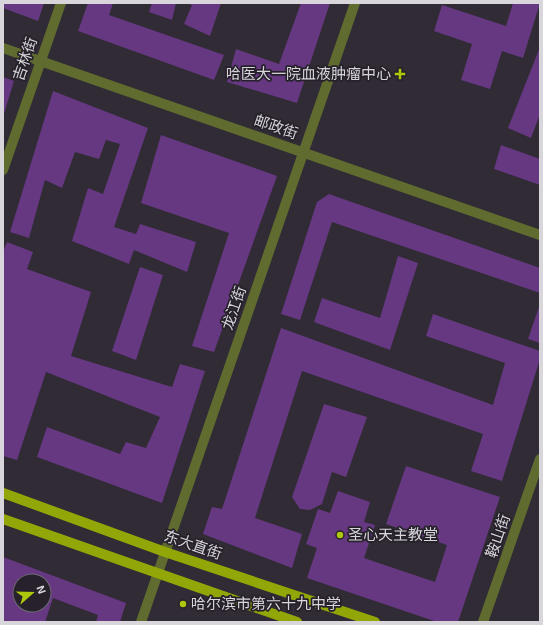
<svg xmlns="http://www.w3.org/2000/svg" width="543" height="625" font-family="'Exo 2','Noto Sans SC',sans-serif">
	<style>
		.building { fill: #663882; fill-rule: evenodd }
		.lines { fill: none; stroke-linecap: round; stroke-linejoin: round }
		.minor { stroke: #606b2f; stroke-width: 10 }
		.major { stroke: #92a707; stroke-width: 10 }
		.poi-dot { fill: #aec60b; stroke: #26212a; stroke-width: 1.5 }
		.labels { text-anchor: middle; stroke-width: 3.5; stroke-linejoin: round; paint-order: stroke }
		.street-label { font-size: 15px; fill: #d8d5db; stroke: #26212a }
		.poi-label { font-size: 15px; fill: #d8d5db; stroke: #26212a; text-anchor: start }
	</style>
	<rect width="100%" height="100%" fill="#302b34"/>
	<g class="building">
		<path d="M3,3H44L38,21L3,8Z"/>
		<path d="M88,3H113L109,15L224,55L214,80L78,31Z"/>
		<path d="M152,3H176L172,20L149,12Z"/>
		<path d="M185,3H221L210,36L184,24L192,5Z"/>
		<path d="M301,3H330L297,103L227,82L236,49L279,64Z"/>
		<path d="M513,3H540L523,58L502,51L490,89L461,80L472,44L434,31L442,5L506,26Z"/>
		<path d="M540,47V114L531,138L508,128Z"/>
		<path d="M3,77L14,81L3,117Z"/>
		<path d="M53,91L148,128L114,227L136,234L140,224L196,242L187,272L134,250L129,264L72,241L88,188L103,194L120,144L106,140L99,159L75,152L62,188L45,180L29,238L10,232Z"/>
		<path d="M161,135L277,176L214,352L192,346L229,233L141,203Z"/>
		<path d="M501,145L540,159V185L494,169Z"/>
		<path d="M329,194L540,268V293L332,222L300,320L281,314L317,202Z"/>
		<path d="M7,242L33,252L27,269L91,292L71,356L172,387L180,364L205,371L162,503L37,457L47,427L120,454L126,442L146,448L160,417L46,372L17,460L3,456V252Z"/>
		<path d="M398,256L418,263L390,350L314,322L322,298L380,318Z"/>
		<path d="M140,267L163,275L136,360L112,351Z"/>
		<path d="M540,304V343L528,339Z"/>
		<path d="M433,314L540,351V359L502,481L471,471L483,434L302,371L255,518L302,534L292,568L203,534L212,507L222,509L281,328L493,405L505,363L426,336Z"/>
		<path d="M324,404L367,417L346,477L332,472L322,504L310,510L300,509L292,497Z"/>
		<path d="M406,466L500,497L458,622H437L307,578L317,548L306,544L318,509L330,513L338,491L370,502L364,522L375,525L364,558L435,582L447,545L386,524Z"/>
		<path d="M3,557L126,603L120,622H96L98,615L53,598L45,622H3ZM20,581H44V605H20Z"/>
	</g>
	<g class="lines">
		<g class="minor">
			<path d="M3,48L540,235"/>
			<path d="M3,170L61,3"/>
			<path d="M141,622L355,3"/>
			<path d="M483,622L540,459"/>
		</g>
		<g class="major">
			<path d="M3,493L165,552L375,622"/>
			<path d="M3,519L297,622"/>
		</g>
	</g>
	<g class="poi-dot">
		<path d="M398 68h4v4h4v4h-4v4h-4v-4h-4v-4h4z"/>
		<circle cx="340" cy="535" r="4"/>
		<circle cx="183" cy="604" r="4"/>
	</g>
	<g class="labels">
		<g class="street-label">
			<text transform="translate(25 59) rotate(-71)" y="5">吉林街</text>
			<text transform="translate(276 127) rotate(19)" y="5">邮政街</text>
			<text transform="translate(234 308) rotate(-71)" y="5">龙江街</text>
			<text transform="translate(498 536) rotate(-71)" y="5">鞍山街</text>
			<text transform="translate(193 545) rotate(19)" y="5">东大直街</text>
		</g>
		<g class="poi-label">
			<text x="391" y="79" text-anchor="end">哈医大一院血液肿瘤中心</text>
			<text x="348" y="540">圣心天主教堂</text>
			<text x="191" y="609">哈尔滨市第六十九中学</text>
		</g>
	</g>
	<rect width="543" height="625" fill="none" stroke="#d8d5db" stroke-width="8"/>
	<g transform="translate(32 593) rotate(70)"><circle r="19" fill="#26212a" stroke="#6d6971"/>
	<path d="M0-3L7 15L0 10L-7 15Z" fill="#aec60b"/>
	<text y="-6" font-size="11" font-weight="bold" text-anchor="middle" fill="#d8d5db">N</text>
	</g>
</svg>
